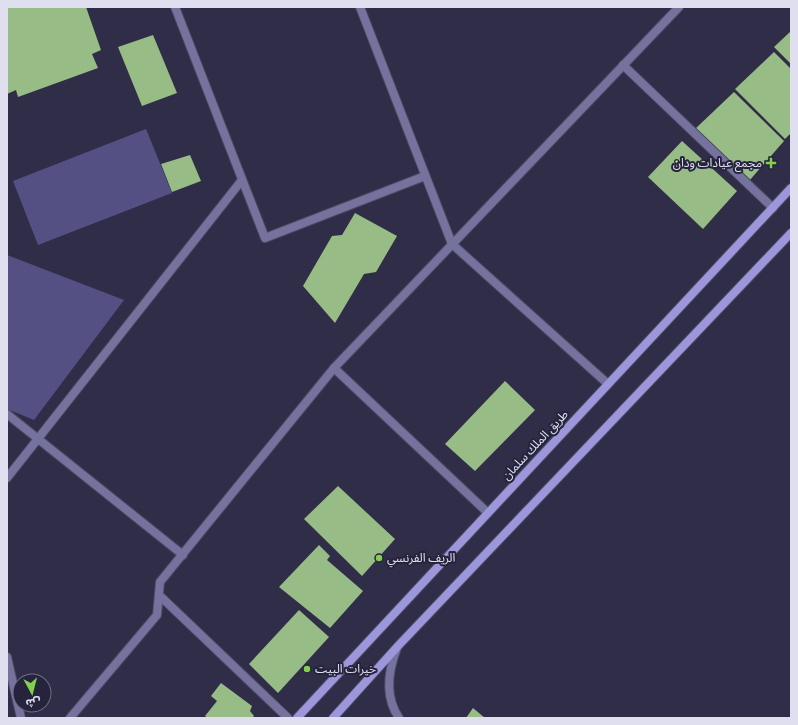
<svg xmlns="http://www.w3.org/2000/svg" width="798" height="725" font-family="'Titillium Web','Noto Sans Arabic',sans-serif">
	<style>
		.park { fill: #555084 }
		.building { fill: #98bc85 }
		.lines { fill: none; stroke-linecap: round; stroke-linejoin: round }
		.minor-casing { stroke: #4c4963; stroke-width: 10 }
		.tertiary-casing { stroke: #4c4963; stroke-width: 10 }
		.secondary-casing { stroke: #4c4963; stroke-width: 10 }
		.minor { stroke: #75729d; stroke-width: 8 }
		.tertiary { stroke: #75729d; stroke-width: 8 }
		.secondary { stroke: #9c96da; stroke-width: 8 }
		.poi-dot { fill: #82d04f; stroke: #26233d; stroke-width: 1.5 }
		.labels { text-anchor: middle; stroke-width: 4; stroke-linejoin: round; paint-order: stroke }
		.poi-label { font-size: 12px; fill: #e0dff0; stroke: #26233d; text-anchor: start }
		.street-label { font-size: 12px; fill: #e0dff0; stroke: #26233d }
	</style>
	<rect width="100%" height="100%" fill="#302d48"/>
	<g class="park">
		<path d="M146,129L172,193L38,245L13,181Z"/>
		<path d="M7,255L124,300L34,420L7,409Z"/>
	</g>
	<g class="building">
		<path d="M7,7H69L70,8L73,7H86L101,50L92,54L98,68L18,97L16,90L7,94Z"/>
		<path d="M791,31V64L774,47Z"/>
		<path d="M153,35L177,93L142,106L118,47Z"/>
		<path d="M774,52L791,69V133L785,139L735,89Z"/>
		<path d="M734,92L784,141L749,181L695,129Z"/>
		<path d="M682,141L737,191L703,229L648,177Z"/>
		<path d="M190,155L201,181L172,192L161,164Z"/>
		<path d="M355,213L397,236L376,272L364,274L335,323L303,286L332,236L342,235Z"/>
		<path d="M505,381L535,410L475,471L445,444Z"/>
		<path d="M338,486L395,539L362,576L304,519Z"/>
		<path d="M319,545L330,556L327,560L363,591L330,628L279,587Z"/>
		<path d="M299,610L329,637L278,693L249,664Z"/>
		<path d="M221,683L252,706L250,711L254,716L252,718H208L205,716L217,701L211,696Z"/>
		<path d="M473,708L485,718H466Z"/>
	</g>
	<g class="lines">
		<g class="minor-casing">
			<g id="minor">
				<path d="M175,7L265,238L425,176"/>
				<path d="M360,7L452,244L608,384"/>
				<path d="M623,65L773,208"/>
				<path d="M334,368L488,513"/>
				<path d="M7,414L183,555"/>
				<path d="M7,478L242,180"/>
				<path d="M159,595L288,718"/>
				<path d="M7,657L21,718"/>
				<path d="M70,718L157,615L160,582L334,368L679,7"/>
			</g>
		</g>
		<g class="tertiary-casing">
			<path id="tertiary" d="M397,648C388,671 384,696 399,718"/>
		</g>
		<g class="secondary-casing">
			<g id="secondary">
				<path d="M297,718L791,188"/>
				<path d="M333,718L398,646L791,233"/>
			</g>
		</g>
		<use href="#minor" class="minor"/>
		<use href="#tertiary" class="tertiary"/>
		<use href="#secondary" class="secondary"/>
	</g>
	<g class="poi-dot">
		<path d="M769 157h4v4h4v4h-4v4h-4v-4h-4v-4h4z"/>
		<circle cx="379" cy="558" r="4"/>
		<circle cx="307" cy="669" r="4"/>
	</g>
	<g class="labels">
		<g class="poi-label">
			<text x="762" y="167" text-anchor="end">مجمع عيادات ودان</text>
			<text x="387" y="562">الريف الفرنسي</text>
			<text x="315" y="673">خيرات البيت</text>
		</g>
		<g class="street-label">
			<text transform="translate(535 445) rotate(-47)" y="4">طريق الملك سلمان</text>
		</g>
	</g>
	<rect width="798" height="725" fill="none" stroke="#e0dff0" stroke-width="16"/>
	<g transform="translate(32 693) rotate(173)"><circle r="19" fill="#26233d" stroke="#706e85"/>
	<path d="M0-3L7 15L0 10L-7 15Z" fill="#82d04f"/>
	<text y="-6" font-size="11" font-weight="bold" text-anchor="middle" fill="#e0dff0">ش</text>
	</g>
</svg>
